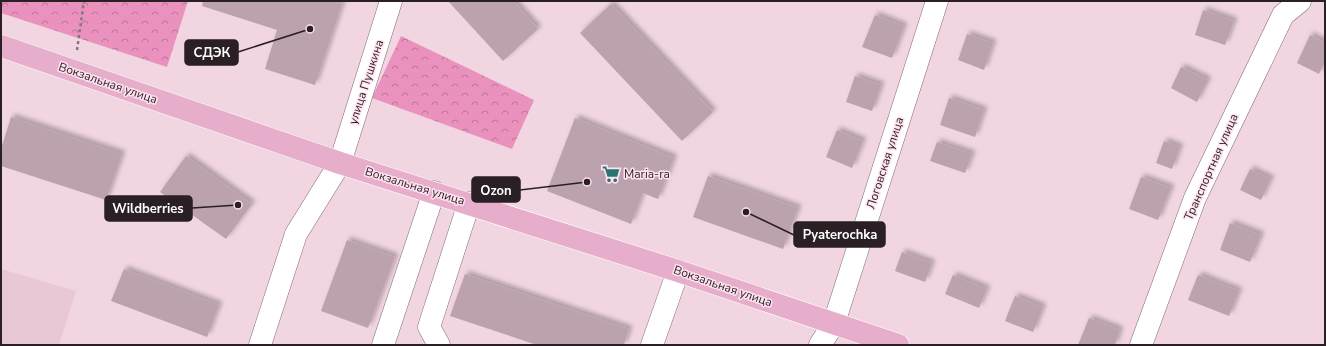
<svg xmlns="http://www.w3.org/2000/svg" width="1326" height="346" font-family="'Nunito Sans',sans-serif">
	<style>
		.built { fill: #e8c7d6 }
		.park { fill: url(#park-crowns) }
		.building { fill: #bca2ae; filter: url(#shadow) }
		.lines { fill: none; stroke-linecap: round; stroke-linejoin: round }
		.minor-casing { stroke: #826a75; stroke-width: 23 }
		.major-casing { stroke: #fff; stroke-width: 23 }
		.path { stroke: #86757d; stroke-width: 2.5; stroke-dasharray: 3 3; stroke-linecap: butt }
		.minor { stroke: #fff; stroke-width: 22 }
		.major { stroke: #e6aecb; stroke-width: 22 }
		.labels { text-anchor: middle; stroke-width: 3; stroke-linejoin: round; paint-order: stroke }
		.street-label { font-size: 12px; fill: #291f24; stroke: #ffe3f0 }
		.poi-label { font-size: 12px; fill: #291f24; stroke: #ffe3f0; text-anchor: start }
		.leader { fill: none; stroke: #291f24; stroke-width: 1.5 }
		.callout-dot { fill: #291f24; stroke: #ffe3f0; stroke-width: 1.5 }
		.callout { fill: #291f24; stroke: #291f24; stroke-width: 1.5 }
		.callout-label { font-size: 13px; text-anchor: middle; font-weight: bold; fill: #fff }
	</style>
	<defs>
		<pattern id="park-crowns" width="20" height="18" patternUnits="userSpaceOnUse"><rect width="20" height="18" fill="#ea91be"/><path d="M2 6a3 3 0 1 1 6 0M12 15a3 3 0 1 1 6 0" fill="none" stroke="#be769a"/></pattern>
		<filter id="shadow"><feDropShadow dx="3.5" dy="-3.5" stdDeviation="2" flood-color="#0004"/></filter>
	</defs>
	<rect width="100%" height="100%" fill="#f1d6e2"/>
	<path class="built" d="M1,269L76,291L59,345H1Z"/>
	<g class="park">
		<path d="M1,1H188L167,67L1,13Z"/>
		<path d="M401,36L534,100L512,149L372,98Z"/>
	</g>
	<g class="building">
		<path d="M203,1H331L342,4L315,85L265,69L277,30L202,6Z"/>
		<path d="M448,1H513L538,29L503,61Z"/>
		<path d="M611,4L713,112L682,141L580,33Z"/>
		<path d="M1203,10L1234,21L1225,45L1195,35Z"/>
		<path d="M875,15L904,26L892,58L862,47Z"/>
		<path d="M967,34L993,43L984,70L958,60Z"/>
		<path d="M1310,35L1325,43V61L1319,74L1297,63Z"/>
		<path d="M1181,67L1208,80L1197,102L1171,88Z"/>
		<path d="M855,76L881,85L872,111L846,102Z"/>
		<path d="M949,98L984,110L975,137L940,125Z"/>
		<path d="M11,117L122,154L106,200L1,166V149Z"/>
		<path d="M575,118L674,158L658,199L643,193L631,224L547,191Z"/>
		<path d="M837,130L863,141L852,168L826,157Z"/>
		<path d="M1164,141L1180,147L1172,169L1156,163Z"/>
		<path d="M937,142L972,154L965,173L930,161Z"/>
		<path d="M186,156L252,204L226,239L160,192Z"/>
		<path d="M1250,169L1271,179L1261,200L1240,190Z"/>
		<path d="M708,176L798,208L783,249L693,217Z"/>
		<path d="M1141,177L1171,188L1158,220L1129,209Z"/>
		<path d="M1230,223L1261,235L1250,262L1220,250Z"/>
		<path d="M347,240L395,257L368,328L321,311Z"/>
		<path d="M902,252L932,263L925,282L895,271Z"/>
		<path d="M124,269L219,305L207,337L111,301Z"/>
		<path d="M465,274L629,329L624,345H537L450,316Z"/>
		<path d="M953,275L987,289L979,308L945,294Z"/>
		<path d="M1198,275L1239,291L1229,316L1188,300Z"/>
		<path d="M1015,296L1043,307L1033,332L1005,321Z"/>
		<path d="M1089,318L1120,330L1115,345H1078Z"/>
	</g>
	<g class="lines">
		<g class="minor-casing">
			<g id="minor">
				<path d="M260,345L296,234L340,163L391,1"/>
				<path d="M383,345L434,192"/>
				<path d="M439,345L429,327L469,203"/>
				<path d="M652,345L678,271"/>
				<path d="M820,345L834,323L937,1"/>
				<path d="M1141,345L1195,198L1283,15L1300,1"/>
			</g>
		</g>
		<g class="major-casing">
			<path id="major" d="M1,46L340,163L678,271L898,345"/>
		</g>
		<path class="path" d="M77,50L84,1"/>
		<use href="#minor" class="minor"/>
		<use href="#major" class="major"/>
	</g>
	<defs>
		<g id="supermarket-bare" transform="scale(1.38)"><path d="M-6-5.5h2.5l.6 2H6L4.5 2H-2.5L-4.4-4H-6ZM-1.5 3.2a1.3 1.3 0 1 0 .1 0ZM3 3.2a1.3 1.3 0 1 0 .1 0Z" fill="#297371" stroke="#ffe3f0" stroke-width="2.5" paint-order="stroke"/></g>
	</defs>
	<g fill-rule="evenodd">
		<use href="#supermarket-bare" x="611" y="174"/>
	</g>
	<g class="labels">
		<g class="street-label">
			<text transform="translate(366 82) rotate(-72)" y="4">улица Пушкина</text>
			<text transform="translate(108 83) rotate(19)" y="4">Вокзальная улица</text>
			<text transform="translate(885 163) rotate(-72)" y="4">Логовская улица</text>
			<text transform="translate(1211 167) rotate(-66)" y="4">Транспортная улица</text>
			<text transform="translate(415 186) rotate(17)" y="4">Вокзальная улица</text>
			<text transform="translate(723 286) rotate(19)" y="4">Вокзальная улица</text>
		</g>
		<g class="poi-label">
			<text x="624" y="178">Maria-ra</text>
		</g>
	</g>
	<path class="leader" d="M310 29L238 52M587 182L520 190M238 205L192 208M746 212L794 235"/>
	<g class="callout-dot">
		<circle cx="310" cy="29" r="4"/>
		<circle cx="587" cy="182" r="4"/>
		<circle cx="238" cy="205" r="4"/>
		<circle cx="746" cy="212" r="4"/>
	</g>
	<g class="callout">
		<rect x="185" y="40" width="53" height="25" rx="4"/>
		<rect x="472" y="177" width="48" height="25" rx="4"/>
		<rect x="105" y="196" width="87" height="25" rx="4"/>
		<rect x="794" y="222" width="91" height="25" rx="4"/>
	</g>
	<g class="callout-label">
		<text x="212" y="57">СДЭК</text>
		<text x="496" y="195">Ozon</text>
		<text x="148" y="213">Wildberries</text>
		<text x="840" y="239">Pyaterochka</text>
	</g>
	<rect width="1326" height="346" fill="none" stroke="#291f24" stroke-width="4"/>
</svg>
